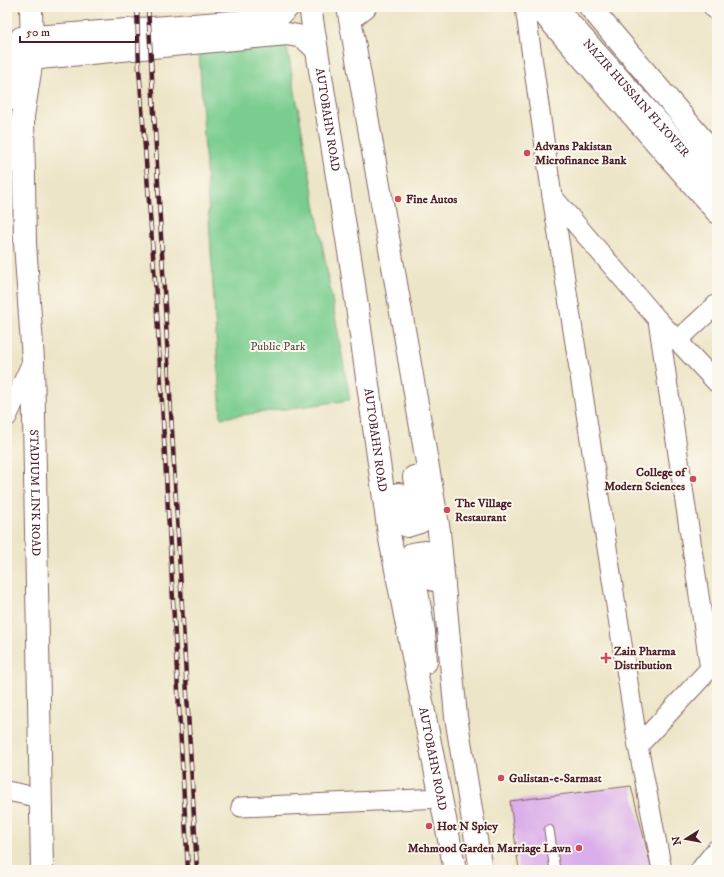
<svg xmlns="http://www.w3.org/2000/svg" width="724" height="877" font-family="'IM FELL DW Pica',serif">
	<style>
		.park { fill: #7acd8f; stroke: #62765d }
		.building { fill: #daadeb }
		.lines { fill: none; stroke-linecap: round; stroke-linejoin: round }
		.service-casing { stroke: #836462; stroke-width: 11 }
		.minor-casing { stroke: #836462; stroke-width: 21 }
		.tertiary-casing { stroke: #836462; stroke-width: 24 }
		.secondary-casing { stroke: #836462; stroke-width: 24 }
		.trunk-casing { stroke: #836462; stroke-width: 24 }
		.service { stroke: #fff; stroke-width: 9 }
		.minor { stroke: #fff; stroke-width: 19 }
		.tertiary { stroke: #fff; stroke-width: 22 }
		.secondary { stroke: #fff; stroke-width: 22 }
		.trunk { stroke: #fff; stroke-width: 22 }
		.rail-casing { stroke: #4a1f2b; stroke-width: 4.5 }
		.rail { stroke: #fbf7ec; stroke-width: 3; stroke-dasharray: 9; stroke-linecap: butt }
		.poi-dot { fill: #d1495b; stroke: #fbf7ec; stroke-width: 1.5 }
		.labels { text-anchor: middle; stroke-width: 4; stroke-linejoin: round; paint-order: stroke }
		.street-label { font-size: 12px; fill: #4a1f2b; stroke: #fbf7ec }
		.poi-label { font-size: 12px; font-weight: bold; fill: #4a1f2b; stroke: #fbf7ec; text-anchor: start }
		.park-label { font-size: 12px; fill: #585349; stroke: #fbf7ec }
	</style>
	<rect width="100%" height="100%" fill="#fbf7ec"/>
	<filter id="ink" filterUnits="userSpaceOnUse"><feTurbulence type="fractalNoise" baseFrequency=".025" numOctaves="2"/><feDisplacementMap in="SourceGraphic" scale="8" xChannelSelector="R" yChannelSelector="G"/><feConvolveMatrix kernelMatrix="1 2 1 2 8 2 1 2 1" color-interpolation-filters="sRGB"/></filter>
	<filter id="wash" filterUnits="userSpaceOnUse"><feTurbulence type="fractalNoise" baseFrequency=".012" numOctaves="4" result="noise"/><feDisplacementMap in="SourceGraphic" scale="16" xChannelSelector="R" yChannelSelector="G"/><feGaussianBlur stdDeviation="0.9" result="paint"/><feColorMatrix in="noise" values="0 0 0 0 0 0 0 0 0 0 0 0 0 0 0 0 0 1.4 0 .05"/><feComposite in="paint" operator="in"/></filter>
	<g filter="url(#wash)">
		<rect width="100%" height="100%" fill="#ede5c7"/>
		<path class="park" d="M287,46L350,400L221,418L199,52Z"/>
		<g id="blocks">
			<path class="building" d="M631,786L652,870H519L510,801Z"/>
		</g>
	</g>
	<g filter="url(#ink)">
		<use href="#blocks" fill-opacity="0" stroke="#836462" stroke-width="1"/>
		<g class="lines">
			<g class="service-casing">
				<path id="service" d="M549,830L555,870"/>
			</g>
			<g class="minor-casing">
				<g id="minor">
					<path d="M525,7L552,196L638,746L662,870"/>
					<path d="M713,7L717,11"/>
					<path d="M552,196L658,320L717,383"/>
					<path d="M658,320L710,669"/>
					<path d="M677,341L717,304"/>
					<path d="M7,417L33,360"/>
					<path d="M638,746L717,661"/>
					<path d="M7,791L41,798"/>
					<path d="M241,807L441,798"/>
				</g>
			</g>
			<g class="tertiary-casing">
				<g id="tertiary">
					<path d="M538,7L717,212"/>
					<path d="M590,7L717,157"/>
					<path d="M350,19L365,7"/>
					<path d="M21,38L271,19L280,15L288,7"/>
					<path d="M19,60L287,34L303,37L316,49"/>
					<path d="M7,100L19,60L20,49"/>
					<path id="s1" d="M23,116L25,243L33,360L42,870"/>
					<path d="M7,163L23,116L32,59L31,7"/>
				</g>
			</g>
			<g class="secondary-casing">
				<g id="secondary">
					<path id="s2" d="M555,7L717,188"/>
					<path d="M702,870L717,851"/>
				</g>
			</g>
			<g class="trunk-casing">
				<g id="trunk">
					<path id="s3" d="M310,7L351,264L389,534L455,870"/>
					<path d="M348,7L439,531L456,717L481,870"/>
					<path d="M398,494L403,523L407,526L420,522L419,507L414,477"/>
					<path d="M426,662L424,632L411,557L412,554L426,552L434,580"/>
				</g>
			</g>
			<use href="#service" class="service"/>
			<use href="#minor" class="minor"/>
			<use href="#tertiary" class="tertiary"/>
			<use href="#secondary" class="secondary"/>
			<use href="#trunk" class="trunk"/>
			<g class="rail-casing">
				<g id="rail">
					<path d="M137,7L139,68L156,295L188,870"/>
					<path d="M148,7L197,870"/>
				</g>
			</g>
			<use href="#rail" class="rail"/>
		</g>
	</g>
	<g class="poi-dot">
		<circle cx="527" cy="153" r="4"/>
		<circle cx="398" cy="199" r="4"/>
		<circle cx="693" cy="479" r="4"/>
		<circle cx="447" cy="510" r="4"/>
		<path d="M604 652h4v4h4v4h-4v4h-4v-4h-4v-4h4z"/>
		<circle cx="501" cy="778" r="4"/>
		<circle cx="429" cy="826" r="4"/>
		<circle cx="579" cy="848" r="4"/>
	</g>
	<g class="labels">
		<g class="street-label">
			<text dy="4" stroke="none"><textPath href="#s2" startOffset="122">NAZIR HUSSAIN FLYOVER</textPath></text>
			<text dy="4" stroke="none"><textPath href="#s3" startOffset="114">AUTOBAHN ROAD</textPath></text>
			<text dy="4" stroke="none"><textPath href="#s3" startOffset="438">AUTOBAHN ROAD</textPath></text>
			<text dy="4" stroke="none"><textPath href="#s1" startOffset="377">STADIUM LINK ROAD</textPath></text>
			<text dy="4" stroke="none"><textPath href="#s3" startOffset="762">AUTOBAHN ROAD</textPath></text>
		</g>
		<g class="poi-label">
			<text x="535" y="150">Advans Pakistan<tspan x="535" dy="14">Microfinance Bank</tspan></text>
			<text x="406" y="203">Fine Autos</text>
			<text x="685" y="476" text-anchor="end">College of<tspan x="685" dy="14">Modern Sciences</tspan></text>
			<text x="455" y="507">The Village<tspan x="455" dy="14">Restaurant</tspan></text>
			<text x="614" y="655">Zain Pharma<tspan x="614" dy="14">Distribution</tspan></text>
			<text x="509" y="782">Gulistan-e-Sarmast</text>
			<text x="437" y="830">Hot N Spicy</text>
			<text x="571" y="852" text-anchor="end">Mehmood Garden Marriage Lawn</text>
		</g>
		<g class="park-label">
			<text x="278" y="350">Public Park</text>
		</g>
	</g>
	<rect width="724" height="877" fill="none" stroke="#fbf7ec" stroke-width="24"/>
	<g transform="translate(686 839) rotate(259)" stroke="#fbf7ec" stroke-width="3" paint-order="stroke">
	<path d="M0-3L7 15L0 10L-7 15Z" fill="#4a1f2b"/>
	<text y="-6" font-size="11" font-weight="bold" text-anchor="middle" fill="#4a1f2b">N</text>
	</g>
	<path d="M20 36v6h116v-6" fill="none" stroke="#4a1f2b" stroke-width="2"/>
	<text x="26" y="36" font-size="12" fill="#4a1f2b" stroke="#fbf7ec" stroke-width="3" paint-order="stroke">50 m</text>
</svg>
